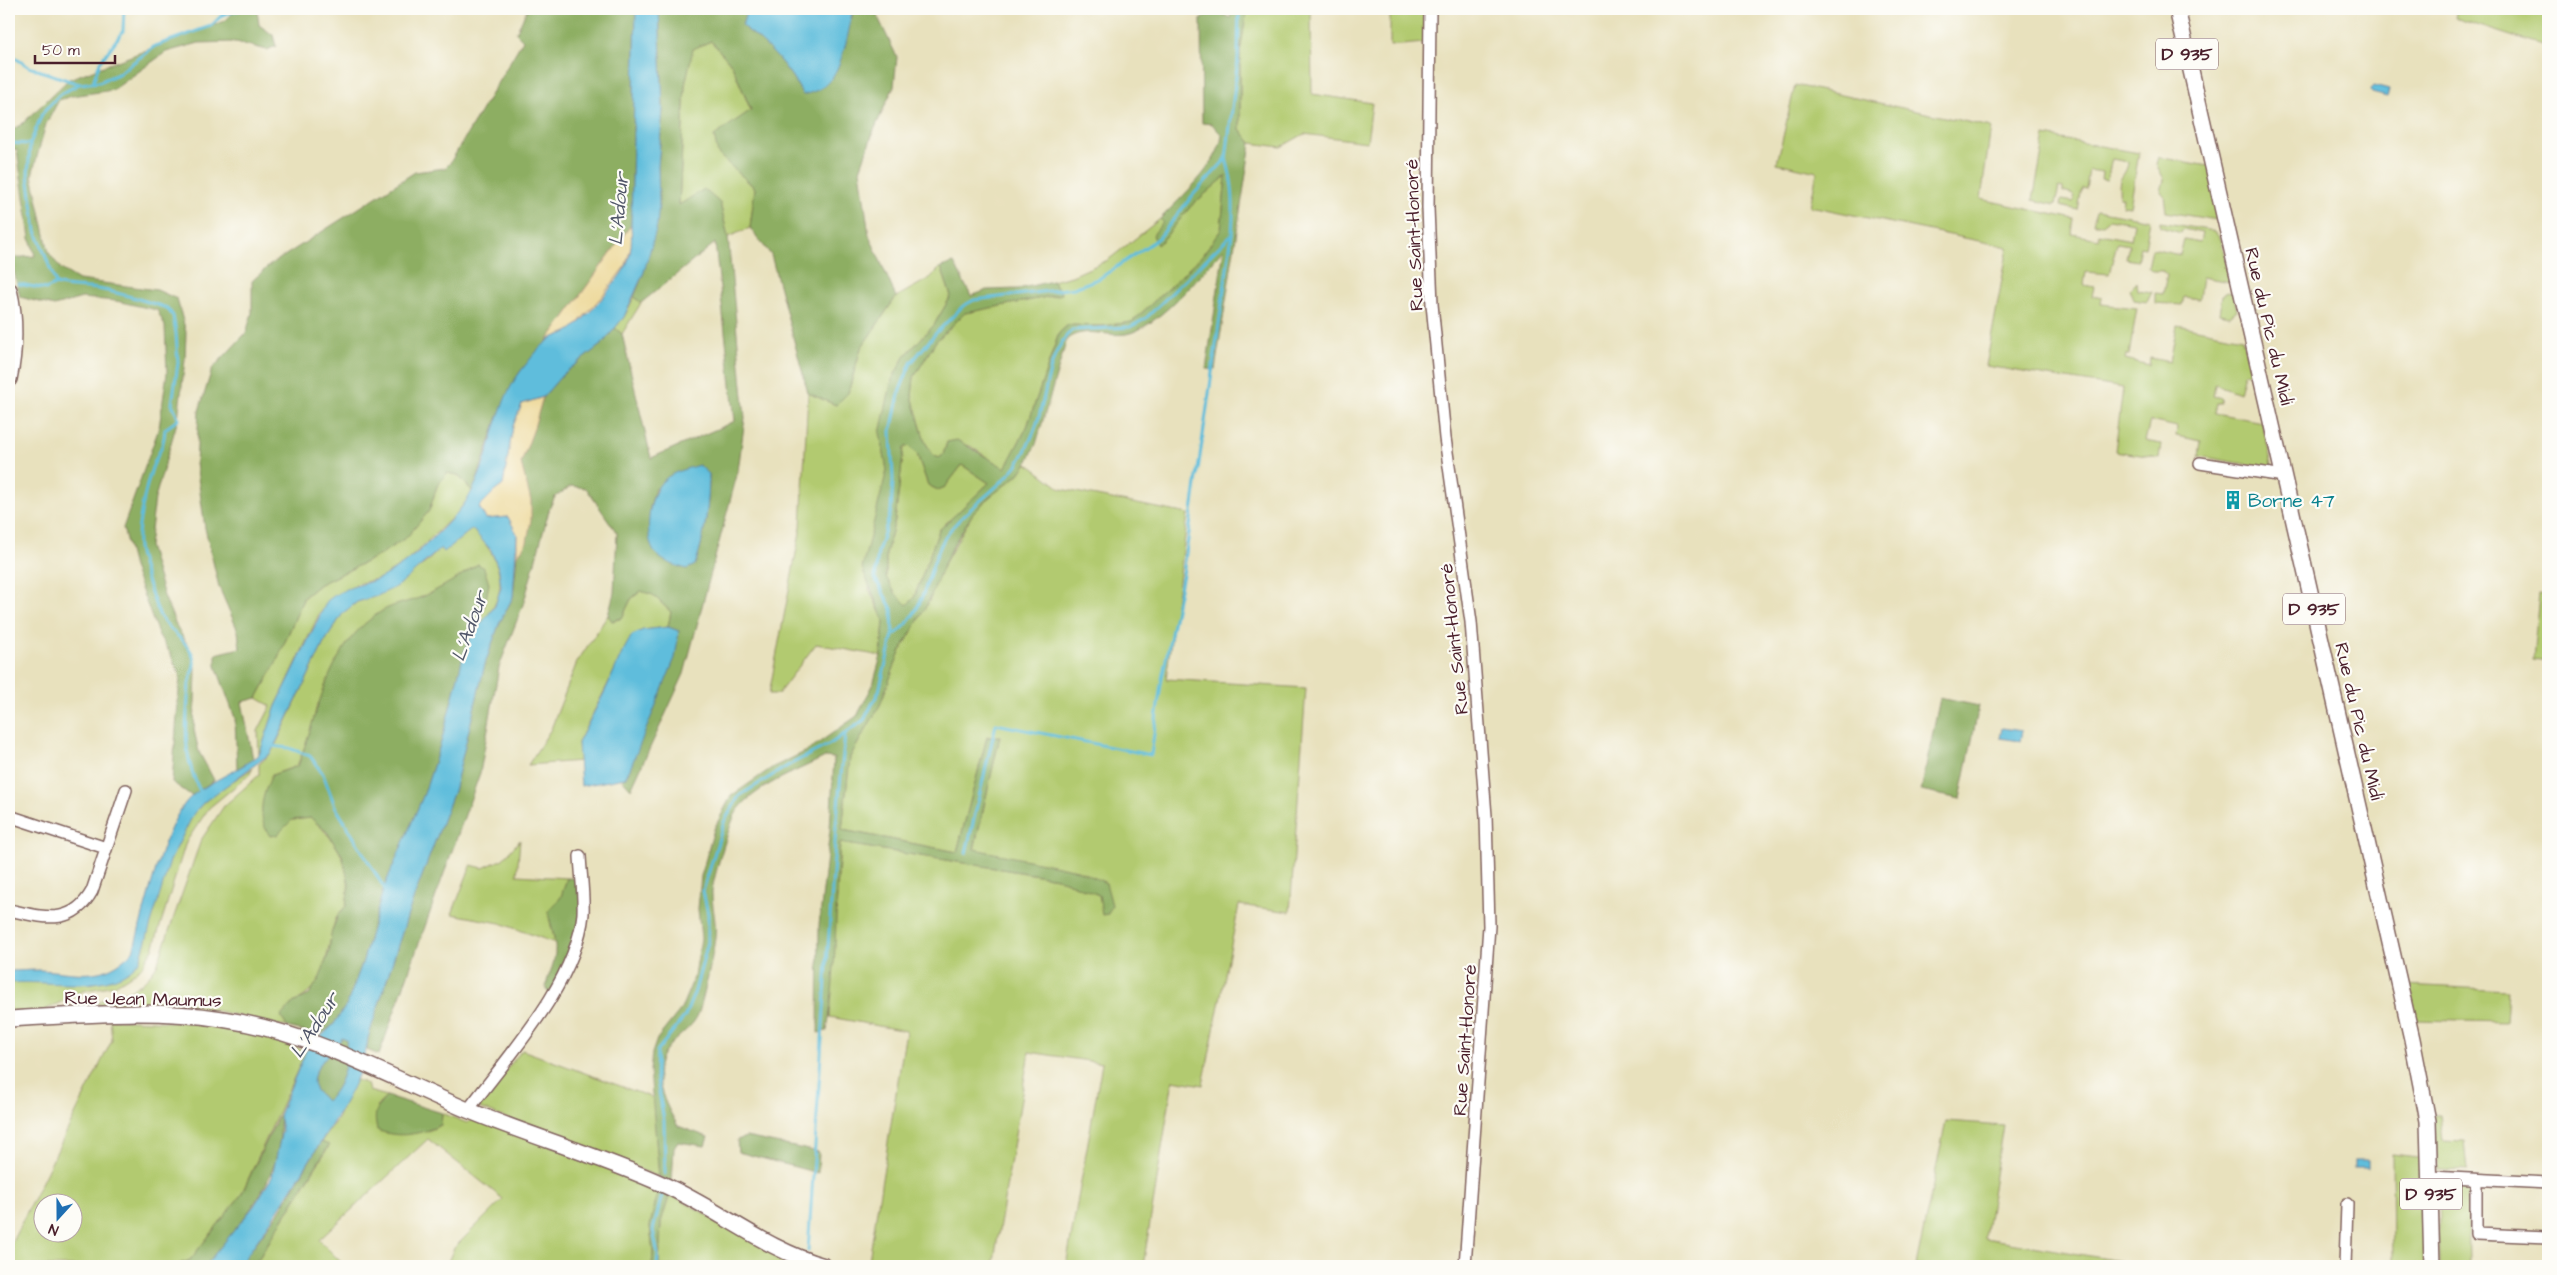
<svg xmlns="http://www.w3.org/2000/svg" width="2557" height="1275" font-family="'Architects Daughter',sans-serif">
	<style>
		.green { fill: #b2ca6f; stroke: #7e744d; fill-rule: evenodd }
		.forest { fill: #8dae62; stroke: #6c6646; fill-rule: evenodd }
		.sand { fill: #eeda9e; stroke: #9c7c64 }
		.water { fill: #5ebddc; stroke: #546e84; fill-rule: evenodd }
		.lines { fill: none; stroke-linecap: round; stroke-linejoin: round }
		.stream { stroke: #5ebddc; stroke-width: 3 }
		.minor-casing { stroke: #81635e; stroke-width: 14 }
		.major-casing { stroke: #81635e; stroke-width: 18 }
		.minor { stroke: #fff; stroke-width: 11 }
		.major { stroke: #fff; stroke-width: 15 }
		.labels { text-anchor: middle; stroke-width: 4.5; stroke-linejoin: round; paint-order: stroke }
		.shield { fill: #fdfcf7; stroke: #806168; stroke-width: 1 }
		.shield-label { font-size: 18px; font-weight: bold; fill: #4a1f2b }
		.street-label { font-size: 19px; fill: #4a1f2b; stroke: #fdfcf7 }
		.culture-label { font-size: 19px; fill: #0d838f; stroke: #fdfcf7; text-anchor: start }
		.water-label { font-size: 20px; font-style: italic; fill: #515669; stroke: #fdfcf7 }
	</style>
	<rect width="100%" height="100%" fill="#fdfcf7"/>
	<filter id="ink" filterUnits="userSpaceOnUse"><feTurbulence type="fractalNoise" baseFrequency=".02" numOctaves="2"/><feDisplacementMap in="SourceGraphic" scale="10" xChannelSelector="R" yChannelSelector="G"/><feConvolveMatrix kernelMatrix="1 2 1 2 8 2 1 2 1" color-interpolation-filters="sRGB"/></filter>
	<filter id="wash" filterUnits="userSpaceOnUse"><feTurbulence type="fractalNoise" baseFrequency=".0096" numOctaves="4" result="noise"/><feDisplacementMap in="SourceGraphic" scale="20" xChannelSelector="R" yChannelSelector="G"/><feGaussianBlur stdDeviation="1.12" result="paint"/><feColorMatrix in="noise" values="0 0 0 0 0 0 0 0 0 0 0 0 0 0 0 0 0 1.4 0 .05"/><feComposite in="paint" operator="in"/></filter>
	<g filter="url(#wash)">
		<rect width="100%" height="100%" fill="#e8e1bd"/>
		<g class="green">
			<path d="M1247,9H1311L1312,94L1372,103L1367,142L1304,134L1281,147L1251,143L1240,129V52Z"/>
			<path d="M1390,9H1426L1424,43L1390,46Z"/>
			<path d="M2457,9H2548V48L2455,18Z"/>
			<path d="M711,41L732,65L751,111L734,122L718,154L755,188L750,228L728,237L720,203L679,206L685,84L692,49Z"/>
			<path d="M1795,85L1991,127L1981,199L2074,219L2072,234L2099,239V234L2131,240L2134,223L2109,219L2103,224H2093L2096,210L2150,220L2145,248L2140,247L2137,261L2126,259L2129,245L2117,243L2109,274L2086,272L2084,285L2094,287L2092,296L2102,298L2101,304L2137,308L2129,355H2126L2125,359L2149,365L2150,358L2170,362L2177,325L2242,338L2251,374L2244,373L2239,393L2215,384L2213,396L2222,398L2221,403H2217L2215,413L2262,422L2273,469L2199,456L2201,441L2176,436L2177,427L2150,421L2145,441L2161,444L2159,458L2115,451L2123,388L1986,366L2008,247L1810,206L1817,172L1777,163Z"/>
			<path d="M2045,136L2139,153L2130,207L2122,206L2123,198L2119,197C2120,191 2118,187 2120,180C2122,176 2128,169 2128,162L2112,159L2107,180L2101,179L2102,172L2089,170L2086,189L2082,188L2078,210L2060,206L2061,200L2073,202L2074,195L2063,192V188L2059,187L2055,205L2033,200Z"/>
			<path d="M2158,157L2209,166L2220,214L2217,220L2166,212L2164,195L2161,192L2164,179L2156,164Z"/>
			<path d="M1226,176L1221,230L1200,258L1132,322L1102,326L1068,325L1059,333L1027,427L1005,469L970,446L947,442L943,455L939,458L933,455L925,442L912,396L914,377L936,341L965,313L1062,294L1052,281L1072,276L1108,260L1160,219L1163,222V240L1191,206Z"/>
			<path d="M2160,222L2214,231L2221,239L2230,282L2202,277L2199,299L2184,297L2182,305L2155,303V293L2163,294L2167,274L2163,271H2152L2148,267L2152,249L2180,255L2184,239L2200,242L2202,233L2183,229L2181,233L2160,227Z"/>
			<path d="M941,267L951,296L934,325L904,357L892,380L884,453L887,470L879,508L869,589L884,621L881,656L816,644L778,694H769L801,527L808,393L836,405L848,393L861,348L896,297L930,278Z"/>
			<path d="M2136,282L2137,290L2152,292L2147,302L2134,300L2129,290Z"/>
			<path d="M2228,292L2233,294L2237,310L2230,316L2219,314L2222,295Z"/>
			<path d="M634,297L641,303L622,334L615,328L624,317Z"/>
			<path d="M909,446L917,454L928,485L938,490L945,487L962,465L989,483L939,530L914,598L907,605L895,593L886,577V554L895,520L904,448Z"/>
			<path d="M1027,463L1061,489L1188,514L1166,679L1306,688L1290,912L1239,905L1203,1085L1173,1080L1143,1266H1066L1102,1063L1029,1052L993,1266H868L906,1031L830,1017L840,843L1057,878L1099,895L1106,883L1077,870L974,850L1000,736L987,737L957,852L842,830L850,757L880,705L899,654L929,601L942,568L972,515L987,499L1018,475Z"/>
			<path d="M447,473L458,475L473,492L457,513L406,562L381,578L356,584L320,612L276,706L259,755L258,731L271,706L257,698L276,663L304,597L320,584L378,556L429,511L437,486Z"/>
			<path d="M472,529C503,559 513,595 477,627L480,617L478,564L448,585L421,597L317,705L311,731L297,766L272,775L277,835L292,820L311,818C332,836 351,861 348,891C347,895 348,902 346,906C344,909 340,912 338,915C335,919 333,927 332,933C324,965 326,986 293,1003L287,1027L218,1011L99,1007L98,1002C107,996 118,996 128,991C141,986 150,976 157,965L201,840L224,806L259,775V764L265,759L275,746L324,643L343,613L357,602L377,596L427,562L441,547L444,551Z"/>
			<path d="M641,591L653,595L671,612L668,627L643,630L632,636L578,743L581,761L528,765L551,729L577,662L608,615L612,621L622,618L631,599Z"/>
			<path d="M2539,594L2548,595V662L2533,660Z"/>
			<path d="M253,768L249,775L209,808L186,842L153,949L140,969L115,985L83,991L41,1012H9V983L30,981L91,984L140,960C155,914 165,851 195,812C209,794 234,781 253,768Z"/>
			<path d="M520,840L517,875L567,878L561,897L548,912L555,943L500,923L452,914L471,865L483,868L503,859Z"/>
			<path d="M2406,985L2508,990L2506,1022L2414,1020Z"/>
			<path d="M110,1019L215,1024L261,1036L306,1051L241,1195L190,1260L174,1266H9V1248L112,1040ZM42,1202H72V1232H42Z"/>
			<path d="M522,1050L653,1098L659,1177L477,1107Z"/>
			<path d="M355,1079L367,1084L369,1091L387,1096L377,1106L428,1131L441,1125L442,1113L467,1123L474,1119L611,1167L658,1190L650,1226L653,1252L652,1266H446L454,1248L503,1199L428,1139L319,1240L345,1266H254L329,1146L321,1142L337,1119Z"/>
			<path d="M2433,1114H2440L2443,1141L2465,1142L2468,1171L2438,1170Z"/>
			<path d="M1946,1121L2003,1125L1985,1238L2149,1266H1916Z"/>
			<path d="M2392,1155L2426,1159L2427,1266H2393Z"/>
			<path d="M2445,1181L2465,1182L2468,1185L2469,1266H2440L2438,1185Z"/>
			<path d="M670,1194L798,1266H659L661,1222Z"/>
		</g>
		<g class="forest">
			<path d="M237,9H257L259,25L273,35L276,46L267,50L236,42L199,43L166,52L113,90L72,96L59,100L46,124L32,175L49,253L61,269L79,280L157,290L177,299L186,332L185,360L178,419L155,498L149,546L164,596L176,625L192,653L196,673L194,730L199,752L214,780L192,796L172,782L180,676L170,653L158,634L133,567L123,528L159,428L167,373L165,326L157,310L116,301L82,298L54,306L20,297L11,258L35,256L30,238L17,150L9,148V132L22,124L69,79L225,21Z"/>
			<path d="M527,9H636L631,225L548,340L519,373L497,419L473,492L458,475L447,473L437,486L429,511L407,537L378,556L320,584L304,597L276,663L257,698L242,702L253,759L237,769L235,718L216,666V654L240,648L238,631L219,587L205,528L196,463L199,411L212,369L246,333L252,313V281L270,265L415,172L445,168L450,163L523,40L516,33Z"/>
			<path d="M659,9H747L742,26C768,44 788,67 803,95L852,18V9H874L897,57L894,86L874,130L860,170L869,235L896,297L861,348L848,393L836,405L808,393L771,255L750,228L755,188L718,154L714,136L751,110L732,65L711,41L693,49L685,85L679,205L704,189L720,203L728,237L745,418L738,471L684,674L631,789L621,778H625L630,769L679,631L668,627L671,612L653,595L641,591L631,599L622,618L612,621L608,615L614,593L617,533L586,488L571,486L555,497L550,507L524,602L499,667L480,773L379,1055L367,1050L368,1038L410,908L454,791L485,664L499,624L513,597L517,556L527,542L531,502L521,463L533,431L543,397L563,374L602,344L615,328L622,334L651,458L735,421L715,243L641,303L634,297L644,272L659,203L658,166L663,109ZM709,474C709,504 705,537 695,565L650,529V507L655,489Z"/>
			<path d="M1232,9H1247L1240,52V129L1251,143L1215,369H1206L1224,249C1203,272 1157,329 1126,334C1106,337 1085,326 1067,339L1036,444L1027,463L1018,475L987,499L972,515L955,542L942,568L929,601L899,654L880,705L850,757L842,830L957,852L987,737L1000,736L974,849L1077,870L1106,883L1112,905L1108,914L1102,915L1099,895L1057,878L840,843C834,905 838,969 827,1031L818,1033L819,925L830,830L834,758L825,757C798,771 752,787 736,813C730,823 712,881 712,893C712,908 717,923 715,938C712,961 706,986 700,1009C694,1033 663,1040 659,1066C656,1087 668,1109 678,1126L708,1137L705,1146L678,1142L674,1148L672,1182L659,1177L650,1070L652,1053L657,1039L681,1009L695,975L701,938L698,909L701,876L714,829L731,796L773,767L807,751L857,716L873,685L881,656L884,621L862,568L887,470L880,433L892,380L904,357L934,325L951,296L941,267L954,263L971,296L987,290L1018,289L1052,281L1062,294L965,313L936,341L914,377L912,396L925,442L933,455L939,458L943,455L947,442L957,440L1005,468L1027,427L1059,333L1068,325L1102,326L1132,322L1200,258L1221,230L1226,176L1191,206L1163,240L1157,245L1153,235L1163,222L1160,219C1181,197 1219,165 1222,135L1212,124L1202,123L1201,19L1215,10L1230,18ZM909,446L917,454L928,485L938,490L945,487L962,465L989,483L939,530L914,598L907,605L895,593L886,577V554L895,520L904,448Z"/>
			<path d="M478,564L484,568L489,584L485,604L477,627L464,653L442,739L424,794L384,887L362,964L347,1004L334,1024L320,1035L287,1027L281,1016L293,1003L309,995L320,977L329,952L331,934L338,915L346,906L349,884L342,855L327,832L311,818L292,820L277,835L270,836C256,817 262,795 272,775L298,766C318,713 328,643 382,611C394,604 409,602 422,597C442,588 459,577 478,564Z"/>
			<path d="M1940,698L1979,706L1960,799L1921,791Z"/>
			<path d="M567,878L584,879L587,899L556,997L546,990C546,978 552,971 554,960C558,944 551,927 548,912L561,897Z"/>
			<path d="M342,1038L347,1040C349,1060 342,1088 326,1101C323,1097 317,1093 315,1089C306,1072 333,1051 342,1038Z"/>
			<path d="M387,1096L442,1113L441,1125C421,1134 398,1139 377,1130C373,1114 376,1107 387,1096Z"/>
			<path d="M279,1115C288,1176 240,1222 205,1266H175L190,1260L241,1195Z"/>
			<path d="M746,1137L819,1152L818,1173L738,1152L737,1140Z"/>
			<path d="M321,1142L329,1145L254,1266H239L279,1212Z"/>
			<path d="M658,1190L670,1194L661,1222L659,1266H652L653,1252L650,1226Z"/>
		</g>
		<g class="sand">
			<path d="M631,225L633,240L626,265L603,295L572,330L548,340Z"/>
			<path d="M543,397L533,431L521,463L531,501V520L527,542L517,556V534L508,517L486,519L479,507L495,491L503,485L513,426L522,404Z"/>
		</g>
		<g class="water">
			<path d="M636,9H659L663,109L658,166L659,203L657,226L644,272L624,317L602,344L563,374L543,397L522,404L513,426L503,485L495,491L479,507L486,519L508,517L517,534L513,597L499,624L485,664L454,791L410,908L368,1038C364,1076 339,1112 319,1145C294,1186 268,1227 239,1266H205L254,1206L272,1177L282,1130L279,1115L306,1051L334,1024L347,1004L362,964L384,887L424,794L442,739L464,653L471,636L495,606L501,587L499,570L491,550L472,529L444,552L441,548L398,586L377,596L357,602L343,613L324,643L271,753L204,802L194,813L170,861L140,960C114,997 48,979 9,983V971C19,971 29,970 40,970C77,972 104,983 133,951C145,913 163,819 193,795C214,779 238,771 259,755L276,706L327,601C348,584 361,587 382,577C410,563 436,536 457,513C492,474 489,414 520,372C528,362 538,348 548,341C554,335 565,335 572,329C585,320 619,280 626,266C632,253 632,238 631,225ZM342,1038L346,1040C349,1060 342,1088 326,1101C323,1097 317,1093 315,1089C306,1072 333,1051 342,1038Z"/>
			<path d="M747,9H852C851,26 842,67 830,80C823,89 814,92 803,95C788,67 768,44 742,26Z"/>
			<path d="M2374,86L2389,90L2387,97L2372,93L2371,89Z"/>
			<path d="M699,465L709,474C709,504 705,537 695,565L687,569C676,566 659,561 653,550C644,533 649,492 664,480C674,471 686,469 699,465Z"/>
			<path d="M668,627L679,631L675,658L630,769L625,778L581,786L578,743L605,691L622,653L632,635L643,630Z"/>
			<path d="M2002,728L2022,731L2020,741L2000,738Z"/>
			<rect x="2354" y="1161" width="14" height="7"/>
		</g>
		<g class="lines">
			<g class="stream">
				<path d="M9,54L29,67L79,84"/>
				<path d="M93,82L100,62L123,31L124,9"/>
				<path d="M9,143L30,144"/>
				<path d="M19,284L46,289L56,284"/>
				<path d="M894,635C926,614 926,571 944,539C957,516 993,493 1011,472C1020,463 1027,448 1032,436C1048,403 1044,356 1072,330L1130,327L1145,319L1232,234C1234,208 1234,184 1226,159"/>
				<path d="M271,746L289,748L310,756L323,774L335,806L386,891"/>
				<path d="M202,795C181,756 186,726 189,684C190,676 195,668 194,661C192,643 169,632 160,616C155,606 139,558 138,547C136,529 146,486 152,468C158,452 164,448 165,429L179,419L172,404L178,363L176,333L173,316L167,308C146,301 124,294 103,290C87,286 72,289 56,284L36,231L28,175L30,144L42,114L59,95L79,84L99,82L118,74L155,46L211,26L222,15L242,9"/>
				<path d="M966,853L996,724L1151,755L1161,684L1183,574L1232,234"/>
				<path d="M665,1174L664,1121L656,1074L657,1051L685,1016L695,991L708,942V914L703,891L724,822L739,796L789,765L830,744L864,720L879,691L893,635L892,609L875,578L878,552L891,511L893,480L891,431L900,390L911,363L935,334L963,306L974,300L1074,288L1100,278L1159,238L1193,195L1226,159L1238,59L1239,9"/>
				<path d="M808,1251L836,827L845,734"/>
				<path d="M657,1266L658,1255L653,1230L662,1195"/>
			</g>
		</g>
	</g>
	<g filter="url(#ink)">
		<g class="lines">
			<g class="minor-casing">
				<g id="minor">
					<path d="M1430,9L1428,208L1432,304L1445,438L1471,622L1486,816L1489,926L1465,1266"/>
					<path d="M2200,463L2284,476"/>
					<path d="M9,816L106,848"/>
					<path d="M9,910C43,917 72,927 92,891L126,790"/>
					<path d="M468,1110C509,1055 576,983 583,914C584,895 581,875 580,856"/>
					<path d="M2431,1177L2548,1183"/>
					<path d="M2476,1180V1234L2548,1237"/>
					<path d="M2345,1266L2347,1204"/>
				</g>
			</g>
			<g class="major-casing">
				<g id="major">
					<path d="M2177,9L2412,1039L2428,1121L2432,1266"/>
					<path d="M9,290C16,317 15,352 9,379"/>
					<path d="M9,1019C79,1015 152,1008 222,1019C311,1032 389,1077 470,1111C533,1137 600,1156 662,1184C717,1208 766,1250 824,1266"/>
				</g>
			</g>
			<use href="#minor" class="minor"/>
			<use href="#major" class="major"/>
		</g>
	</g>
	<defs>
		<g id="building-bare" transform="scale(1.5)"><path d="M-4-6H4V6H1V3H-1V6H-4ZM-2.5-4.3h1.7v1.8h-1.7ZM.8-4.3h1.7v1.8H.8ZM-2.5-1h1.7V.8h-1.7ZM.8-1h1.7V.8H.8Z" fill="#0f9aa8" stroke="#fdfcf7" stroke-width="2.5" paint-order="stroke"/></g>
	</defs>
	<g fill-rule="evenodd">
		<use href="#building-bare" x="2233" y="500"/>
	</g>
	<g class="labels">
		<g class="shield">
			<rect x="2156" y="38.5" width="62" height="31" rx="4"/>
			<rect x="2283" y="593.5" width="62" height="31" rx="4"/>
			<rect x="2400" y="1178.5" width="62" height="31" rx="4"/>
		</g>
		<g class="shield-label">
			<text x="2187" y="60">D 935</text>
			<text x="2314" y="615">D 935</text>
			<text x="2431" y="1200">D 935</text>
		</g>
		<g class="street-label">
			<text transform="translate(1413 235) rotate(-92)" y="7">Rue Saint-Honoré</text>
			<text transform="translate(2270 326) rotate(77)" y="7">Rue du Pic du Midi</text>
			<text transform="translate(1453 639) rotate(-96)" y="7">Rue Saint-Honoré</text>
			<text transform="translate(2360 721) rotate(77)" y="7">Rue du Pic du Midi</text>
			<text transform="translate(143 998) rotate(1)" y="7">Rue Jean Maumus</text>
			<text transform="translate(1464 1040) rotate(-86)" y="7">Rue Saint-Honoré</text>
		</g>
		<g class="culture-label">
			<text x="2248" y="507">Borne 47</text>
		</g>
		<g class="water-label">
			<text transform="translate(618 209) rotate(-85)" y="7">L'Adour</text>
			<text transform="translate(469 626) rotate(-70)" y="7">L'Adour</text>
			<text transform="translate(314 1025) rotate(-57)" y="7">L'Adour</text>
		</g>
	</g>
	<rect width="2557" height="1275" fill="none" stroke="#fdfcf7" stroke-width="30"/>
	<g transform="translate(58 1218) rotate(201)"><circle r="24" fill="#fdfcf7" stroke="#b5a4a5"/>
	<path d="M0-4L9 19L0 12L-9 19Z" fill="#1f6fb2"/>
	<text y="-8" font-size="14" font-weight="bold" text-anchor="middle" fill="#4a1f2b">N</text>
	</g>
	<path d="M35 55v8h80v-8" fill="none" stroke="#4a1f2b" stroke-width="2.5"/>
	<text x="42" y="55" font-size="15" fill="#4a1f2b" stroke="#fdfcf7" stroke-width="4" paint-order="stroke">50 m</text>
</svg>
